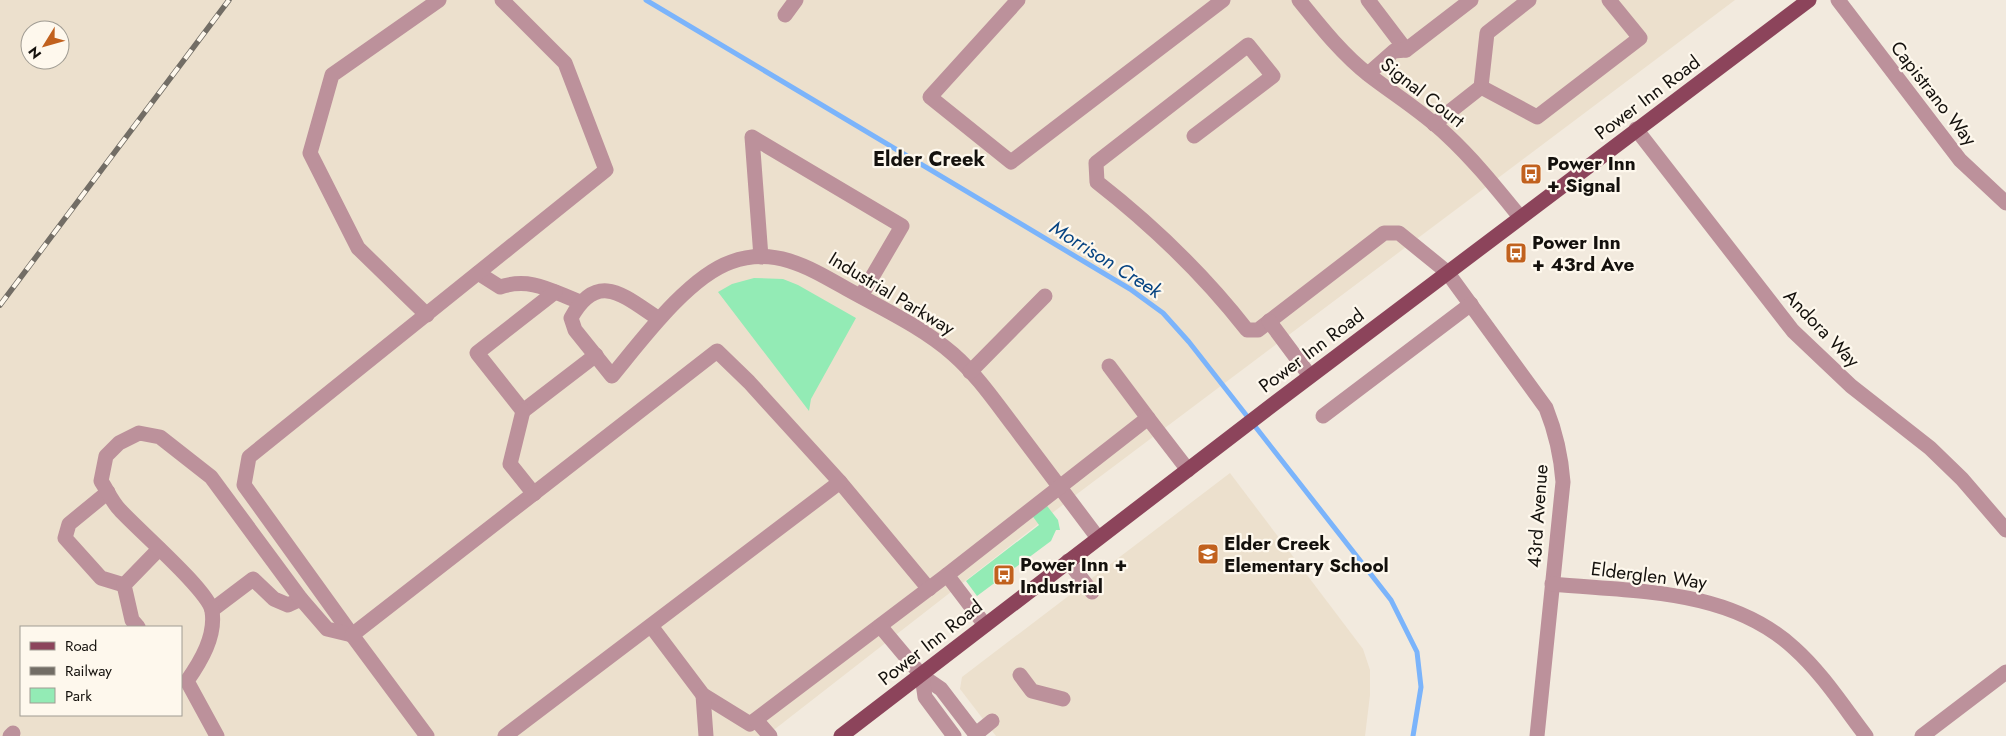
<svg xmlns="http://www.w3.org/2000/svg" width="2006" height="736" font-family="Jost,sans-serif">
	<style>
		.built { fill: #ece0cd; fill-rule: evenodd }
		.green { fill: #93ebb5 }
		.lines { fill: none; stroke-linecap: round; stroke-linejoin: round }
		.stream { stroke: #7bb4fb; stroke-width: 5 }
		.minor { stroke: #bc919b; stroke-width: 15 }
		.major { stroke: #8c445b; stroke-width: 15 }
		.rail-casing { stroke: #726d65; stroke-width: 5.5 }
		.rail { stroke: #fef8ed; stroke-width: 4; stroke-dasharray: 11; stroke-linecap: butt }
		.labels { text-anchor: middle; stroke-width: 4.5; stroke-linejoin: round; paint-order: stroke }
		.street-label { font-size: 19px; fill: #14110d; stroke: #fef8ed }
		.poi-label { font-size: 19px; font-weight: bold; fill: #14110d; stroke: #fef8ed; text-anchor: start }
		.neighbourhood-label { font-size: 20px; font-weight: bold; fill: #14110d; stroke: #fef8ed }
		.water-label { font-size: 20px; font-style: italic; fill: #074482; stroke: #fef8ed }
	</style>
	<rect width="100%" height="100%" fill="#f2eade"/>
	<g class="built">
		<path d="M0,0H1735L1069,500L766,736H0ZM30,30H60V60H30ZM21,627H181V715H21Z"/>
		<path d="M1230,473L1363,649L1370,670V695L1365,736H996L960,689L962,677Z"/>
	</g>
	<g class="green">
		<path d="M754,278L783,279L798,285L856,318L811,399L809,411L718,292L732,284Z"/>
		<path d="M1044,502L1058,520L1060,530H1056L1051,541L977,596L966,581L1039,525L1031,514Z"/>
	</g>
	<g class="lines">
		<path class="stream" d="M646,0L1130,289L1163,313L1189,342L1391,600L1417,652L1421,687L1413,736"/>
		<g class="minor">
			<path d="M1018,0L930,97L1011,162L1223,0"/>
			<path d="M1299,0C1320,26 1342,54 1369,75C1395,95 1423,112 1447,135C1474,160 1497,189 1520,217"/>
			<path d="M1368,0L1406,50"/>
			<path d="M1838,0L1960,160L2006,203"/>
			<path d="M785,15L796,0"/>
			<path d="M1368,74L1394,51L1406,50L1471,0"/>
			<path d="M1481,87L1537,117L1640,38L1609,0"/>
			<path d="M1434,124L1481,87L1487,33L1529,0"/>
			<path d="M1636,129L1793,331L1851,386L1930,448L1962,479L2006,530"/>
			<path d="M1194,136L1273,76L1248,45L1096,163L1097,182C1152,225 1204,275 1247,330H1258L1384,233H1399L1447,272L1546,408C1556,433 1561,455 1563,482L1537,736"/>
			<path d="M761,257L752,137L902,226L861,296"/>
			<path d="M478,273L500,287C531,277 551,291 580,302"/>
			<path d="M555,292L477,353L523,411L596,355"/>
			<path d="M427,315L358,248L310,153L332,75L439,0"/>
			<path d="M659,319C625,297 598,269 571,318L575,330L612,376C641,341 688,277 731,262C775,246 810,268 847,289C883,309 922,327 953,354C978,376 996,403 1016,429C1043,465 1071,502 1098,538"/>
			<path d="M1269,321L1310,376"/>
			<path d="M1109,366L1148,418"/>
			<path d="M970,372L1045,296"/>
			<path d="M523,411L510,464L534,494"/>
			<path d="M1323,416L1471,304"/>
			<path d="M840,482L929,589"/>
			<path d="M108,492L69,524L65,538L101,578L124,585"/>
			<path d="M1068,561L1092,592"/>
			<path d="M1552,584C1635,592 1729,588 1794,648C1822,673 1843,706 1866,736"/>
			<path d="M212,610L253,579L274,599L288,605L301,599"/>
			<path d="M985,625L947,575L1148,418L1188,470"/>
			<path d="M651,626L703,695L750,724L947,575"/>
			<path d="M880,626L922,676L941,689L977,736"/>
			<path d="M138,627L132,620L124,585L159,549"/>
			<path d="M352,635L244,485L249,457L606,170L565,63L502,0"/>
			<path d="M1020,675L1032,691L1063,699"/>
			<path d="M922,676L925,697L954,736"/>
			<path d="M703,695L706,736"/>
			<path d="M756,720L770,736"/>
			<path d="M976,734L992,721"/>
			<path d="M10,736L13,733"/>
			<path d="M217,736L187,681C201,661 216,636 212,611C209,591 137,529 120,510C112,502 107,490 101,481L106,456L119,443L139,433L160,437L211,477L301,599L327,629L352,635"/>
			<path d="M427,736L352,635L717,351L749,382L840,482L505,736"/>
			<path d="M1922,736L2006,672"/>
		</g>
		<path class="major" d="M841,736L1271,406L1809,0"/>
		<g class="rail-casing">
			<path id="rail" d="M0,305L229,0"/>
		</g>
		<use href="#rail" class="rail"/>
	</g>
	<defs>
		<g id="bus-square" transform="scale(1.125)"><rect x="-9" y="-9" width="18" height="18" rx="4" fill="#c1611e" stroke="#fef8ed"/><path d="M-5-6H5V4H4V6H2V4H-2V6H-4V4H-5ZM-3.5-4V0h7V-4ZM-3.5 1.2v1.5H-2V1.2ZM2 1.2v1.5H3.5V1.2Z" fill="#fff"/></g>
		<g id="school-square" transform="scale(1.125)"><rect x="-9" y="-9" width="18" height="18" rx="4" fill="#c1611e" stroke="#fef8ed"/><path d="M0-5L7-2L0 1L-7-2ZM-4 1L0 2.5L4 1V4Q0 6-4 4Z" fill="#fff"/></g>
	</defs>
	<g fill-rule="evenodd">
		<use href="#bus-square" x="1531" y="174"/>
		<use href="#bus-square" x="1516" y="253"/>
		<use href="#school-square" x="1208" y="554"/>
		<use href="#bus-square" x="1004" y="575"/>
	</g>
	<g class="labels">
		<g class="street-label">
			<text transform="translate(1423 92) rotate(38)" y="7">Signal Court</text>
			<text transform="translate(1934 93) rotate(52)" y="7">Capistrano Way</text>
			<text transform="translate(1647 97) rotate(-37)" y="7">Power Inn Road</text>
			<text transform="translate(892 293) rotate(31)" y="7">Industrial Parkway</text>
			<text transform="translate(1822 328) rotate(46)" y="7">Andora Way</text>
			<text transform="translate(1311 350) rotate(-37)" y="7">Power Inn Road</text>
			<text transform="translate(1537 516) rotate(-86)" y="7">43rd Avenue</text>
			<text transform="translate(1649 575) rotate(7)" y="7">Elderglen Way</text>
			<text transform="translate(930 642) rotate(-38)" y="7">Power Inn Road</text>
		</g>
		<g class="poi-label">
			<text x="1547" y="170">Power Inn<tspan x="1547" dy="22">+ Signal</tspan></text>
			<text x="1532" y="249">Power Inn<tspan x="1532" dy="22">+ 43rd Ave</tspan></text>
			<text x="1224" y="550">Elder Creek<tspan x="1224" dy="22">Elementary School</tspan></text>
			<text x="1020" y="571">Power Inn +<tspan x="1020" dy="22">Industrial</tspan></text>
		</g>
		<g class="neighbourhood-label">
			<text x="929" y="166">Elder Creek</text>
		</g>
		<g class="water-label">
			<text transform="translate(1106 259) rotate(32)" y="7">Morrison Creek</text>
		</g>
	</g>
	<rect x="20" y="626" width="162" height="90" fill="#fef8ed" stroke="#a09c93"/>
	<rect x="30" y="642" width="25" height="8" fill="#8c445b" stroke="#a09c93"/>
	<text x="65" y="651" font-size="15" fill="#14110d">Road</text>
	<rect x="30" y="667" width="25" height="8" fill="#726d65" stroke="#a09c93"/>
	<text x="65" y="676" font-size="15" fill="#14110d">Railway</text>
	<rect x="30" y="688" width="25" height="15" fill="#93ebb5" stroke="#a09c93"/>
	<text x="65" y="701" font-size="15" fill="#14110d">Park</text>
	<g transform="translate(45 45) rotate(233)"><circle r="24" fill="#fef8ed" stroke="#a09c93"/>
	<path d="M0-4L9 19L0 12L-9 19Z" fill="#c1611e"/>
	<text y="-8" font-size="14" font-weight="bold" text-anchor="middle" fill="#14110d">N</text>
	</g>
</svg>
